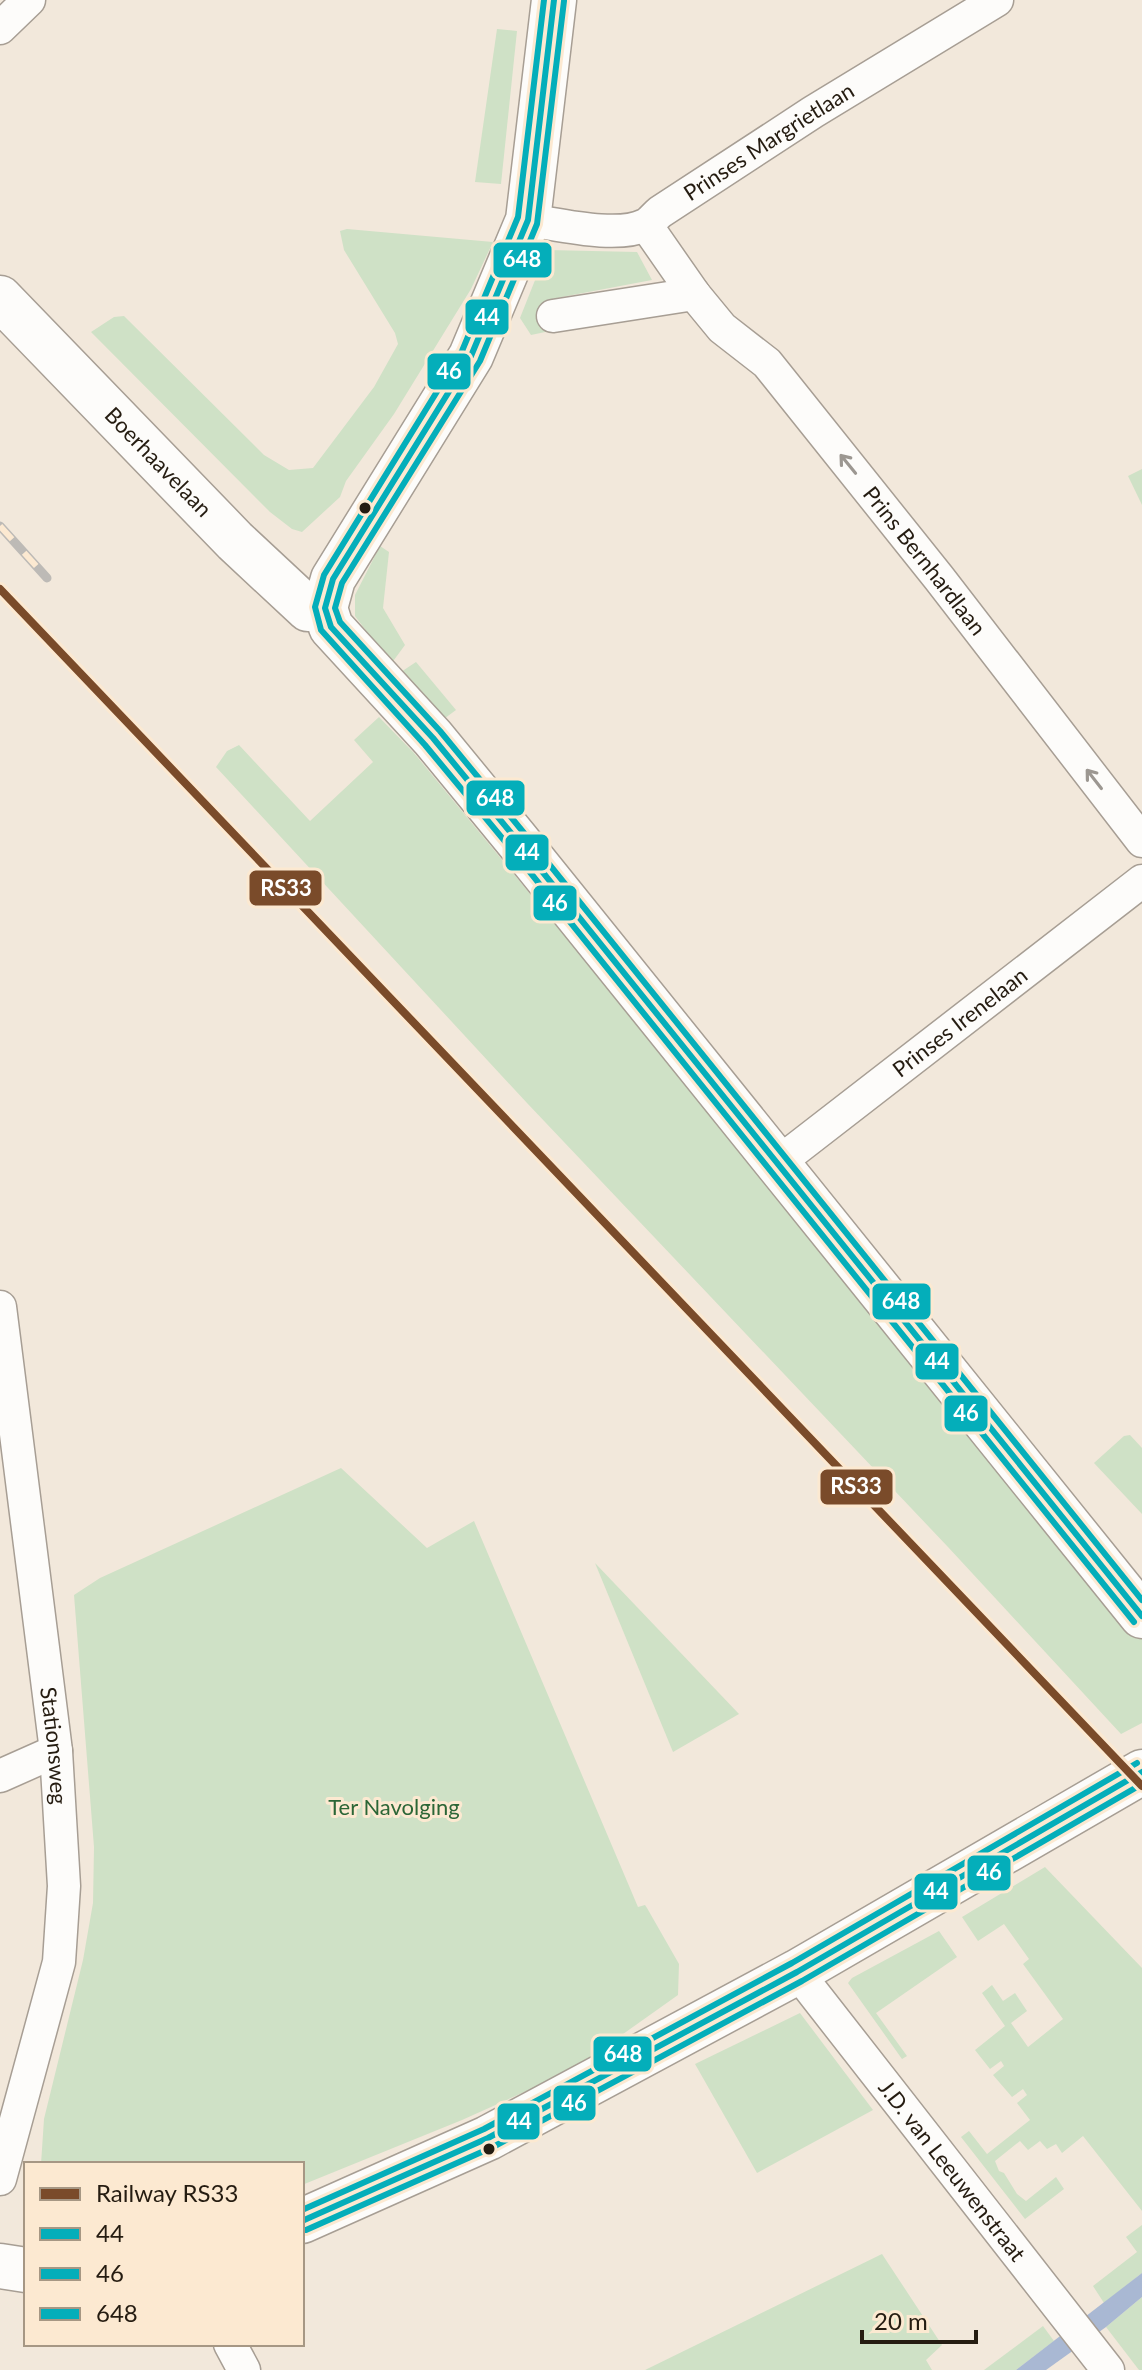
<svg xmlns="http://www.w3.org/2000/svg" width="1142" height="2370" font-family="Lato,sans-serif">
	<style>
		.green { fill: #cfe1c6 }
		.water { fill: #a9b8d3 }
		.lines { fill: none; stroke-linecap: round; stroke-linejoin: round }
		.street-casing { stroke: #a79e94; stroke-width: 35 }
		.secondary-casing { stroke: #a79e94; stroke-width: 47 }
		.street { stroke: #fdfcfa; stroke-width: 32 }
		.secondary { stroke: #fdfcfa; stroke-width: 44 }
		.rail-casing { stroke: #bdbab6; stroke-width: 9 }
		.rail { stroke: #fce9d1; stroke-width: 6; stroke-dasharray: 18; stroke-linecap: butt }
		.bus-1-casing { stroke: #fce9d1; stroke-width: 12 }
		.bus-2-casing { stroke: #fce9d1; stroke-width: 12 }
		.bus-3-casing { stroke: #fce9d1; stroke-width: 12 }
		.bus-1 { stroke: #04aeba; stroke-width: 6 }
		.bus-2 { stroke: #04aeba; stroke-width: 6 }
		.bus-3 { stroke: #04aeba; stroke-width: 6 }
		.rail-1-casing { stroke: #fce9d1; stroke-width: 14 }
		.rail-1 { stroke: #7a4b2a; stroke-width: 8 }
		.oneway { stroke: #9c9791 }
		.bus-dot { fill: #251c11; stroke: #fce9d1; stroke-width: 3 }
		.labels { text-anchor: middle; stroke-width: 6; stroke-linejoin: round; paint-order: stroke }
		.street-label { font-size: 22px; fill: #251c11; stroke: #fce9d1 }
		.park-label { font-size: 22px; fill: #2c6636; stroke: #fce9d1 }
		.line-badge { stroke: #fce9d1; stroke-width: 3 }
		.badge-label { font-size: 22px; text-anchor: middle; font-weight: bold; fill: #fff }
	</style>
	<rect width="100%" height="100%" fill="#f2e8db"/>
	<g class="green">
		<path d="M497,29L517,31L501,184L475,182Z"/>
		<path d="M347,229L493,242L471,289L394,414L346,481L340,497L302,532L292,529L270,512L91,332L114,317L124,316L264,455L289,470L313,468L374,387L398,344L395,333L344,250L340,231Z"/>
		<path d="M547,250L637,252L652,280L546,300L550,331L531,335L520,318Z"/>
		<path d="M1142,469V505L1128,476Z"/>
		<path d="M380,546L389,552L383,608L405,645L391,664L355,616V595Z"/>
		<path d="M416,662L456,710L441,721L401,672Z"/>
		<path d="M379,717L414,753L1142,1636V1723L1121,1734L948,1547L527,1103L216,767L227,751L239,745L310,821L373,762L354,740Z"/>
		<path d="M1130,1435L1142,1448V1514L1094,1463L1124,1436Z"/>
		<path d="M341,1468L427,1548L474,1521L638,1907L645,1905L647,1908L679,1964L678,1995L571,2071L462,2120L302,2185V2164H41L44,2119L83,1960L93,1903L94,1847L74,1595L100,1578Z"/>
		<path d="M595,1563L739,1714L673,1752Z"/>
		<path d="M1045,1867L1142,1968V2211L1083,2136L1062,2153L1056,2144L1047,2149L1040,2141L1028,2150L1020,2141L995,2161L999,2171L1004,2173L1017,2194L1026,2201L1056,2177L1064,2189L1025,2219L961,2137L969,2131L987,2154L1030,2120L1017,2103L1027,2095L1023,2089L1012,2097L993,2075L1004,2066L1001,2061L990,2069L975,2050L1005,2026L982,1993L992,1985L1003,2001L1015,1993L1027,2011L1011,2023L1028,2047L1063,2019L1023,1964L1029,1959L1004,1924L978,1941L962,1917Z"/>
		<path d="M939,1931L957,1957L876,2013L907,2056L902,2059L848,1983L852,1978Z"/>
		<path d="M800,2013L873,2110L757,2173L695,2064Z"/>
		<path d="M1142,2225V2273L1104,2303L1093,2286L1137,2252L1126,2237Z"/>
		<path d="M882,2254L942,2345L926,2360L932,2370H645Z"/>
		<path d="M1142,2297V2370H1139L1106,2327Z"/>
		<path d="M1043,2326L1054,2341L1016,2370H984Z"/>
	</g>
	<path class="water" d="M1142,2273V2297L1106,2327L1046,2370H1016Z"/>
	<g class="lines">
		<g class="street-casing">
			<g id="street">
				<path d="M0,28L29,0"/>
				<path id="s1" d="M528,220C558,224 617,239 645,225C650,223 655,216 660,212L813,112L997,0"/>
				<path id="s2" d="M646,225L694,294L722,328L767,363L939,578L1142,841"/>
				<path d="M553,316L694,294"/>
				<path id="s3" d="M778,1163L1142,881"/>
				<path id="s4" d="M0,1307L56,1751L64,1886L59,1962L0,2179"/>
				<path d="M0,1776L56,1751"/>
				<path id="s5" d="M797,1972L1108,2370"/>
				<path d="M230,2344L244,2370"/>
			</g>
		</g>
		<g class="secondary-casing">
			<g id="secondary">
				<path d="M554,0L528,220L471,356L333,579L325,608L331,627L433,738L516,839L1142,1616"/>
				<path id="s6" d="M0,298L235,541L308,609L325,608"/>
				<path d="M302,2221L488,2138L797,1972L1142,1772"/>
				<path d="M0,2266L26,2270"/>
			</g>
		</g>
		<use href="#street" class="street"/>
		<use href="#secondary" class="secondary"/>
		<g class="rail-casing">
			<path id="rail" d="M0,526L47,578"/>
		</g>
		<use href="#rail" class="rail"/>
		<g class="bus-1-casing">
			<g id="bus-1">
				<path d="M554,0L528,220L471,356L333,579L325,608L331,627L433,738L516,839L1142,1616"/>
				<path d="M302,2221L488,2138L797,1972L1142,1772"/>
			</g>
		</g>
		<g class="bus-2-casing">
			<g id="bus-2">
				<path d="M544,0L518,217L462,351L324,575L315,607L321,630L425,745L508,845L1134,1622"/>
				<path d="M306,2230L493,2147L802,1981L1142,1784"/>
			</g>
		</g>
		<g class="bus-3-casing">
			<g id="bus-3">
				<path d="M564,1L537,224L480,361L342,583L335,608L340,622L440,731L524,833L1142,1600"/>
				<path d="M302,2210L484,2129L792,1963L1137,1763"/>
			</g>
		</g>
		<use href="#bus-1" class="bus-1"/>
		<use href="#bus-2" class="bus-2"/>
		<use href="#bus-3" class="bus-3"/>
		<g class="rail-1-casing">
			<path id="rail-1" d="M0,589L1142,1786"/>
		</g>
		<use href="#rail-1" class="rail-1"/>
	</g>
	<defs><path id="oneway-shaft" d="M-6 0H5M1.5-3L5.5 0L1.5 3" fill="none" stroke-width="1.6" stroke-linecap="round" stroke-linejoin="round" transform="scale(2)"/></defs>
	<g class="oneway">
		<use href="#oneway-shaft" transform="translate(848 464) rotate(-129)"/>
		<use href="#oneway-shaft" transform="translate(1094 779) rotate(-128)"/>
	</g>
	<g class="bus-dot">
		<circle cx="365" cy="508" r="7"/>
		<circle cx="489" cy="2149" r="7"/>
	</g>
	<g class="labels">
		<g class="street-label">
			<text dy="8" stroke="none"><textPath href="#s1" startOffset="268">Prinses Margrietlaan</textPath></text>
			<text dy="8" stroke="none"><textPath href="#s6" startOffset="228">Boerhaavelaan</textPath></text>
			<text dy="8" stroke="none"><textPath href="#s2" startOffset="438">Prins Bernhardlaan</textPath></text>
			<text dy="8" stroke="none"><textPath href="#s3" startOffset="230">Prinses Irenelaan</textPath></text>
			<text dy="8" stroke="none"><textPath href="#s4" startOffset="442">Stationsweg</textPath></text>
			<text dy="8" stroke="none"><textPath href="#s5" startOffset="252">J.D. van Leeuwenstraat</textPath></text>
		</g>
		<g class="park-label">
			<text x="394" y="1815">Ter Navolging</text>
		</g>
	</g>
	<g class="line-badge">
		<rect x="492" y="241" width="61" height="38" rx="8" fill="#04aeba"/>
		<rect x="464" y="298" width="46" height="38" rx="8" fill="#04aeba"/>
		<rect x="426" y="352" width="46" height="39" rx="8" fill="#04aeba"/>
		<rect x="465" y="779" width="61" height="38" rx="8" fill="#04aeba"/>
		<rect x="504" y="833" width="46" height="39" rx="8" fill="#04aeba"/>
		<rect x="248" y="869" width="75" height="38" rx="8" fill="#7a4b2a"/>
		<rect x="532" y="884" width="46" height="38" rx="8" fill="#04aeba"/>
		<rect x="871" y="1282" width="61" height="39" rx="8" fill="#04aeba"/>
		<rect x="914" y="1342" width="46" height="39" rx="8" fill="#04aeba"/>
		<rect x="943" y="1394" width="46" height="39" rx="8" fill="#04aeba"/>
		<rect x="819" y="1468" width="75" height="38" rx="8" fill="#7a4b2a"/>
		<rect x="966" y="1854" width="46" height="38" rx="8" fill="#04aeba"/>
		<rect x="913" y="1872" width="46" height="39" rx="8" fill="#04aeba"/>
		<rect x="592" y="2035" width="61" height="38" rx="8" fill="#04aeba"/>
		<rect x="552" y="2084" width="45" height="38" rx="8" fill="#04aeba"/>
		<rect x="496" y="2102" width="45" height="39" rx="8" fill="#04aeba"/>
	</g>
	<g class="badge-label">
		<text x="522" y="267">648</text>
		<text x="487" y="325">44</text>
		<text x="449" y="379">46</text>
		<text x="495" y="806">648</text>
		<text x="527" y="860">44</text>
		<text x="286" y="896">RS33</text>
		<text x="555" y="911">46</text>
		<text x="901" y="1309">648</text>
		<text x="937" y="1369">44</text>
		<text x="966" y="1421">46</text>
		<text x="856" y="1494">RS33</text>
		<text x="989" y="1880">46</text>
		<text x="936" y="1899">44</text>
		<text x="623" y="2062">648</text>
		<text x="574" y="2111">46</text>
		<text x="519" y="2129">44</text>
	</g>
	<rect x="24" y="2162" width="280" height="184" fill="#fce9d1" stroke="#a69784" stroke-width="2"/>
	<rect x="40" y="2188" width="40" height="12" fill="#7a4b2a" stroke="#a69784" stroke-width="2"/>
	<text x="96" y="2202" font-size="24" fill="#251c11">Railway RS33</text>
	<rect x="40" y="2228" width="40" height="12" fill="#04aeba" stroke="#a69784" stroke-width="2"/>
	<text x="96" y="2242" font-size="24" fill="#251c11">44</text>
	<rect x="40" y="2268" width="40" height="12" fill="#04aeba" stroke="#a69784" stroke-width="2"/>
	<text x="96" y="2282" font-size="24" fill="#251c11">46</text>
	<rect x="40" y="2308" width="40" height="12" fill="#04aeba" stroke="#a69784" stroke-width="2"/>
	<text x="96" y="2322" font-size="24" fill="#251c11">648</text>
	<path d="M862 2330v12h114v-12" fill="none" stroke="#251c11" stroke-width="4"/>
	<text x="874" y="2330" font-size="24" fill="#251c11" stroke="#fce9d1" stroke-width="6" paint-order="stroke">20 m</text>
</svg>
